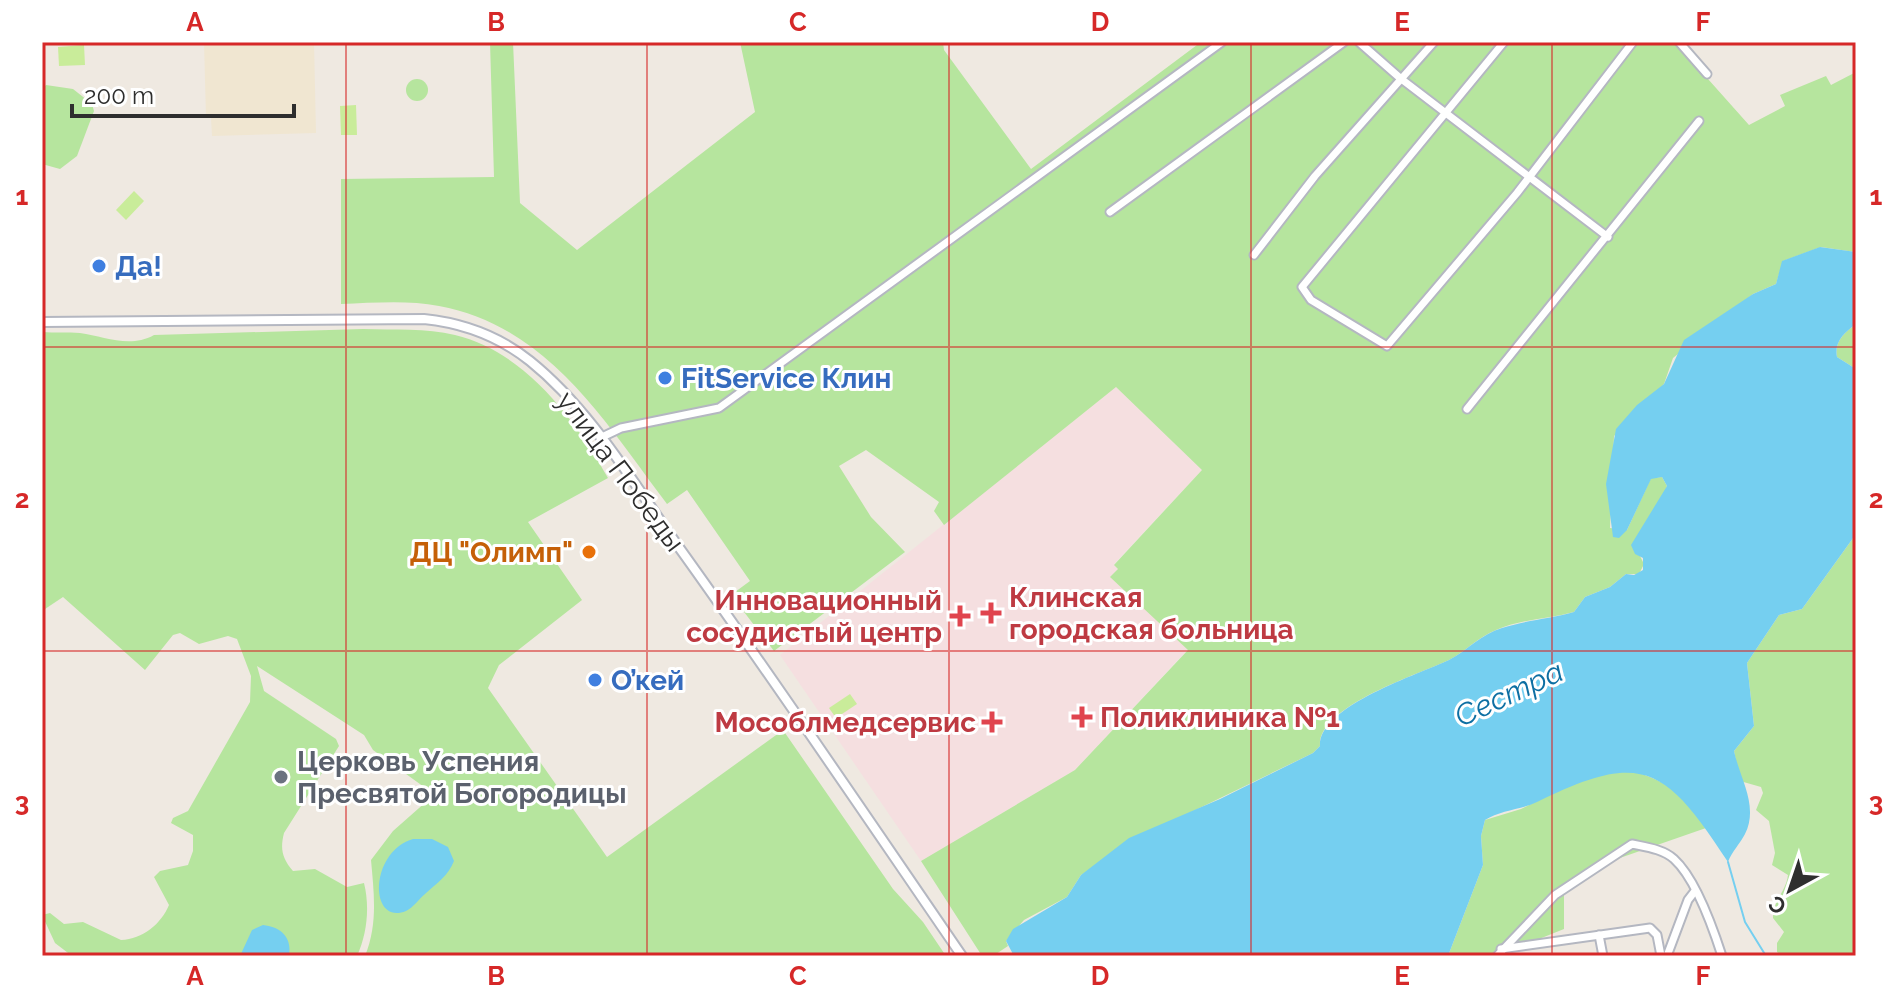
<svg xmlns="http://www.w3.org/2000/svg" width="1898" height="998" font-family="Raleway,sans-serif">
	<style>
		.education { fill: #f0e6d1 }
		.medical { fill: #f5dfe0 }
		.green { fill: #b6e59e }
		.pitch { fill: #c9ec9a }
		.water { fill: #75cff0 }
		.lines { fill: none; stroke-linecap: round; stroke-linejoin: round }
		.stream { stroke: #75cff0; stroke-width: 2 }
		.minor-casing { stroke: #b4b7c1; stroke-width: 11 }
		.tertiary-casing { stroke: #b4b7c1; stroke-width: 12 }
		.minor { stroke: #fff; stroke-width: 7 }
		.tertiary { stroke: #fff; stroke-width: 8 }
		.grid { fill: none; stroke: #d62828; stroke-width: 2; stroke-opacity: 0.55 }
		.shop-dot { fill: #3f7fe0; stroke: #fff; stroke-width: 3 }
		.food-dot { fill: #e8710a; stroke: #fff; stroke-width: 3 }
		.health-dot { fill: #e0444e; stroke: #fff; stroke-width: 3 }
		.worship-dot { fill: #6b7280; stroke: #fff; stroke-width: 3 }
		.labels { text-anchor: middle; stroke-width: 6; stroke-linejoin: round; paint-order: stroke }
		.shop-label { font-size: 28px; font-weight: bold; fill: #366cbe; stroke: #fff; text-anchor: start }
		.street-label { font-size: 28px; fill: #2e2e2e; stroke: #fff }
		.food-label { font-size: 28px; font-weight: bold; fill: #c56008; stroke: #fff; text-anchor: end }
		.health-label { font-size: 28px; font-weight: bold; fill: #be3a42; stroke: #fff; text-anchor: start }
		.worship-label { font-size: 28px; font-weight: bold; fill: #5b616d; stroke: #fff; text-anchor: start }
		.water-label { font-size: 30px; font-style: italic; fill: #0d6fa3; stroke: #fff }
		.neatline { fill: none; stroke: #d62828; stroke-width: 3 }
		.grid-label { font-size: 26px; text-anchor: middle; font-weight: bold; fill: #d62828 }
	</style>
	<rect width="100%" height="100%" fill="#efe9e1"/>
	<path class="education" d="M204,42H314L316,133L212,136L211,118H206Z"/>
	<path class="medical" d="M1116,387L1202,470L1114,564L1188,649L1075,770L921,861L780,655Z"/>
	<g class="green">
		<path d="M490,42H513L520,203L577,250L755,112L740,42H943L944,50L1031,169L1201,42H1675L1749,125L1785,106L1780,95L1826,76L1831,85L1856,72V255L1855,252L1821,247L1783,261L1776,284L1753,294L1673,358L1664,384L1614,436L1610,528L1627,530L1651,478L1662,477L1667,486L1640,556L1644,564L1639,574H1626L1610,587L1585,597L1574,612C1547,619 1522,619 1496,630C1478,637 1466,651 1449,660C1420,674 1317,706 1320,746L1313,753L1181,817L1081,875L1067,897L1024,920L1006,941L1008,946L993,956H982L921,861L1075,770L1188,650L1110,577L1118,569L1114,565L1202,470L1116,387L944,525L934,511L939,502L866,450L839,466L871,517L905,552L774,651L731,595L750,581L687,490L667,504C605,422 548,326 439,306C408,300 373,303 341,304V179L494,177Z"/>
		<circle cx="417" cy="90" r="11"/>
		<path d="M46,85L73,89L92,104L94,111L77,156L60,169L42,164V89Z"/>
		<path d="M1856,324V369L1837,357C1834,342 1844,333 1856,324Z"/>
		<path d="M363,329C394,330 426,328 455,335C524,351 576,420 608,478L528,522L582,600L499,665L488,688L607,857L783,730L893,889L923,922L946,956H365C378,924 374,894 371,860L393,831L427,801L424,787L373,750L364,735L257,666L264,691L336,739L339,746L284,833C280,849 282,858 293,871L315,869L347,887L364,883C370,907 367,934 357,956H72L55,943L42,915L50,913L64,924L83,922L121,940C143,939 161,924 169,905L154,877L160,871L188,865L193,851V835L171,823L173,818L188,811L250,702L251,676L237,639L228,636L199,644L180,633L173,635L145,670L63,597L42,611V332C55,333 68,332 80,333C104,336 129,349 154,335Z"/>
		<path d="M1856,534V956H1783L1777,952V943L1784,932L1773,918C1773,900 1786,892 1788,875L1772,865L1775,853L1769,821L1756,810L1763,793L1761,787L1740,781L1734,751L1754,726L1747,663L1779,615L1802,609Z"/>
		<path d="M1625,769C1665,779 1683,793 1706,828L1614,860L1564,892V929L1496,956H1448L1483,865L1481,836L1485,820L1521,809L1576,782Z"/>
	</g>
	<g class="pitch">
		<path d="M84,45L85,65L59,66L58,47Z"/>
		<path d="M356,105L357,135H341L340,106Z"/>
		<path d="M134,191L144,201L126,220L116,210Z"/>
		<path d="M850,694L857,704L836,718L829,708Z"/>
	</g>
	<g class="water">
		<path d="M1820,247L1856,252V324C1844,333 1834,342 1837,357L1856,369V534L1802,609L1779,615L1747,663L1754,726L1734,751C1740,779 1759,806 1745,834C1740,844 1732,851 1728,862C1666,767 1643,749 1537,802C1520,810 1500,810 1485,820L1481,836L1483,865L1448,956H1014L1006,941L1013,929L1067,897L1081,875L1129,838L1220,799L1313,753L1320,746C1318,706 1420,674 1449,660C1468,650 1481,634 1502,628C1527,620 1549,619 1574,612L1585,597L1610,587L1626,574L1634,575L1643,570V558L1635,554L1631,545L1667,486L1662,477L1651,479L1627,530L1619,538L1613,537L1606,484L1616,429L1637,405L1664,384L1684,340L1753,294L1776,284L1782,261Z"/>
		<path d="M413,839H432L448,847L454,861C448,876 437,883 425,894C419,899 413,908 406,911C369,926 369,852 413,839Z"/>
		<path d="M263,925C281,927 292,937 289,956H240L252,930Z"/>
	</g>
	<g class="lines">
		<path class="stream" d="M1728,862L1745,922L1766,956"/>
		<g class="minor-casing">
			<g id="minor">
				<path d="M1359,42L1400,78L1608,237"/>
				<path d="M1504,42L1302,287L1311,300L1387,346L1517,193L1633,42"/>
				<path d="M1679,42L1707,74"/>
				<path d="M1110,212L1344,42"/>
				<path d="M1254,255L1315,176L1434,42"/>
				<path d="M1467,409L1699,121"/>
				<path d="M600,438L621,428L719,408L1222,42"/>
				<path d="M1599,935L1603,956"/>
				<path d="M1501,949L1650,928L1657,935L1661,956"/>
				<path d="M1497,956L1555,895L1632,844C1646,847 1663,849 1674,859C1696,879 1713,928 1722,956"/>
				<path d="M1667,956L1688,900L1695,891"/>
			</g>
		</g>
		<g class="tertiary-casing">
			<path id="tertiary" d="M42,322L424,319C463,323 500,337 530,361C591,410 633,483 678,546C775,681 868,819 962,956"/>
		</g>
		<use href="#minor" class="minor"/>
		<use href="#tertiary" class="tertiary"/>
	</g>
	<path class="grid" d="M346,42V956M647,42V956M949,42V956M1251,42V956M1552,42V956M42,347H1856M42,651H1856"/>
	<g class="shop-dot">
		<circle cx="99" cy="266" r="8"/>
		<circle cx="665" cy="378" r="8"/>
		<circle cx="595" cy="680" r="8"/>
	</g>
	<circle class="food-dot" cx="589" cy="552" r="8"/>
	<g class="health-dot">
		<path d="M987 601h8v8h8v8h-8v8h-8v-8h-8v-8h8z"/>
		<path d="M956 604h8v8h8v8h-8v8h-8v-8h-8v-8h8z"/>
		<path d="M1078 705h8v8h8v8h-8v8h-8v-8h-8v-8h8z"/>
		<path d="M988 710h8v8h8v8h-8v8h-8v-8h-8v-8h8z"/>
	</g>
	<circle class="worship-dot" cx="281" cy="777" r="8"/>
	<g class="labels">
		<g class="shop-label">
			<text x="115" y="276">Да!</text>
			<text x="681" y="388">FitService Клин</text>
			<text x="611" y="690">О’кей</text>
		</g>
		<g class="street-label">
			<text transform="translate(621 471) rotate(53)" y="10">улица Победы</text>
		</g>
		<g class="food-label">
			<text x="573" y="562">ДЦ "Олимп"</text>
		</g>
		<g class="health-label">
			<text x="1009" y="607">Клинская<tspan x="1009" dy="32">городская больница</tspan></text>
			<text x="942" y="610" text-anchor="end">Инновационный<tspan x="942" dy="32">сосудистый центр</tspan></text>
			<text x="1100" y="727">Поликлиника №1</text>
			<text x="976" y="732" text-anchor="end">Мособлмедсервис</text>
		</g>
		<g class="worship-label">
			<text x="297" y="771">Церковь Успения<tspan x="297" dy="32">Пресвятой Богородицы</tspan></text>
		</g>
		<g class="water-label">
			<text transform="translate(1509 694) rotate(-25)" y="10">Сестра</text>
		</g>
	</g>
	<rect width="1898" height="998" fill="none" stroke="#ffffff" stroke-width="88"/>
	<g transform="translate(1790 890) rotate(220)" stroke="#ffffff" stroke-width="6" paint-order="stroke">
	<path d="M0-6L14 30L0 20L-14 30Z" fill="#2e2e2e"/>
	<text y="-12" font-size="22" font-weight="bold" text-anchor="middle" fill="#2e2e2e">С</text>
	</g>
	<path d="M72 104v12h222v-12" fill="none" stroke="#2e2e2e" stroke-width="4"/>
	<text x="84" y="104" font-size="24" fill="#2e2e2e" stroke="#ffffff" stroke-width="6" paint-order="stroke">200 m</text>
	<rect x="44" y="44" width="1810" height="910" class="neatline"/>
	<g class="grid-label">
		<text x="195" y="31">A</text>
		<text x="496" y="31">B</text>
		<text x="798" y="31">C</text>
		<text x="1100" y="31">D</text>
		<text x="1402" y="31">E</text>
		<text x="1703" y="31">F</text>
		<text x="22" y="205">1</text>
		<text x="1876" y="205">1</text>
		<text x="22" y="508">2</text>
		<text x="1876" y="508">2</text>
		<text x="22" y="811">3</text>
		<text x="1876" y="811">3</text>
		<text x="195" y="985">A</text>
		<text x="496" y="985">B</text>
		<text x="798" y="985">C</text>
		<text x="1100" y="985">D</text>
		<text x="1402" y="985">E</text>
		<text x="1703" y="985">F</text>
	</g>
</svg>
